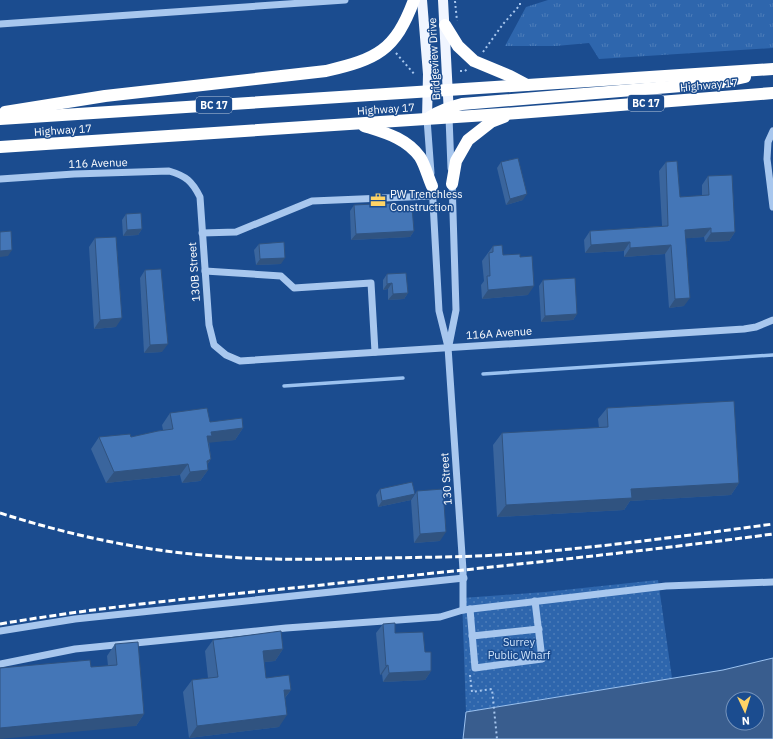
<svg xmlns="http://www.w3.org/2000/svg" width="773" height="739" font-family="'IBM Plex Sans',sans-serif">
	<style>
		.grass { fill: url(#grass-tufts) }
		.park { fill: url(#park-dots) }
		.water { fill: #395d8e; stroke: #9bc2f0; fill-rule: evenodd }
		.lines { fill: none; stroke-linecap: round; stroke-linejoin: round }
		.stream { stroke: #9bc2f0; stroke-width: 3.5 }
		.path { stroke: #a8c7ee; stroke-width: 2; stroke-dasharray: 2 3; stroke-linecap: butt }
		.minor { stroke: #a8c7ee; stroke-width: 7 }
		.major { stroke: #f0f5ff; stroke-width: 10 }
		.highway { stroke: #fff; stroke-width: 12 }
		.rail { stroke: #fff; stroke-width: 3; stroke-dasharray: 7 3; stroke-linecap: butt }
		.wall { fill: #3a659d }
		.shaded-wall { fill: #305380 }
		.building { fill: #4476b7; stroke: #305380 }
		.labels { text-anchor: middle; stroke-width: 3; stroke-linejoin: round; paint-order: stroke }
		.shield { fill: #1b4c8f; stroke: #bbc9dd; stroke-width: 1 }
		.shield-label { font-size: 10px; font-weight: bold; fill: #fff }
		.street-label { font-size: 11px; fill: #fff; stroke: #1b4c8f }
		.poi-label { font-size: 11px; fill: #fff; stroke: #1b4c8f; text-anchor: start }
		.park-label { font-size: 11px; fill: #cee2fa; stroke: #1b4c8f }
	</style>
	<defs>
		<pattern id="grass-tufts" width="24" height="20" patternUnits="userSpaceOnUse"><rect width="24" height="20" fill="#2e66ad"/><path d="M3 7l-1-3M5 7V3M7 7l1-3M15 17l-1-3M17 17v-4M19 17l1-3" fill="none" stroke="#4d7db9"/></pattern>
		<pattern id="park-dots" width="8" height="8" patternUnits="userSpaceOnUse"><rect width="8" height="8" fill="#2e66ad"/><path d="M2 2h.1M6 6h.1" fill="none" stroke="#4d7db9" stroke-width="1.8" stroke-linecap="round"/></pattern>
	</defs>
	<rect width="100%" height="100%" fill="#1b4c8f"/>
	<path class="grass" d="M548,0H773V48L599,59L589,43L556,46H505L526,7Z"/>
	<path class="park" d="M658,580L672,678L466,712L462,598L545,592Z"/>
	<path class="water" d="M773,658V739H463L466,712L723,670ZM733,699H757V723H733Z"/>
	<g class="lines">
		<g class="stream">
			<path d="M483,374L773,355"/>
			<path d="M284,386L403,378"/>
		</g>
		<g class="path">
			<path d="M455,1L457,21"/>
			<path d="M483,52L503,24L520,5V0"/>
			<path d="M396,53L415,75"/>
			<path d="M460,71H465L467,69"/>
			<path d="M470,675L472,692L492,689L497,739"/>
		</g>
		<g class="minor">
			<path d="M0,24L345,0"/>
			<path d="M449,117L451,168"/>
			<path d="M427,119L431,173"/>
			<path d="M773,131L768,142L767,159L773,207"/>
			<path d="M0,179L74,174L169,171C186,176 192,181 200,197L209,325L214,345L226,355L240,361L744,329L756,327L773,320"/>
			<path d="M432,184L439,311L448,347L463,570V610"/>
			<path d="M202,233L236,232L312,201L432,196"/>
			<path d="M205,271L281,276L294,288L371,283L375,352"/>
			<path d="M449,345L456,310L452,180"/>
			<path d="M470,609L475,668L542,659L535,601"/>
			<path d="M0,631L75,619L464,578"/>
			<path d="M472,636L539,629"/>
			<path d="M0,664L75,649L286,628L440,617L463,610L666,586L773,582"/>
		</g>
		<g class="major">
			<path d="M422,0L428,74L427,119"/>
			<path d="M443,0L449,115"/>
		</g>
		<g class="highway">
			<path d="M445,25L458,46L474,61L510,76L527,85"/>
			<path d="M5,112L105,96L326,71C377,59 395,51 414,0"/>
			<path d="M430,117C440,110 450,107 462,104L718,83L745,77"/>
			<path d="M0,119L773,69"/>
			<path d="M364,126C386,133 406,138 420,157C425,165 428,177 432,186"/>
			<path d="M0,147L518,113L773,93"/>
			<path d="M452,184L456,161L468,140L491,122L504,117"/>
		</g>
		<g class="rail">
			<path d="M0,513C69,535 142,551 215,556C272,561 329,559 387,558C434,557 481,557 528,553C610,546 692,535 773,524"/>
			<path d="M0,624C100,607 202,597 303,587C460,570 617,555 773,534"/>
		</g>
	</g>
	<g class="wall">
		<path d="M501,162L523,200L506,205L497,168Z"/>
		<path d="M666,162L680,197L702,196V185L708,176L735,232L729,241L705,242L704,237L686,238L684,306L669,308L665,254L624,257V251L585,253L584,240L590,231L662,226L659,171Z"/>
		<path d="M354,205L394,208L414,231L410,237L351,240L350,211Z"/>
		<path d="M126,214L142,229L138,235L123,236L122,220Z"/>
		<path d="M95,238L116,327L94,329L89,247Z"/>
		<path d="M259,244L281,264L256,265L254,250Z"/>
		<path d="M493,246L503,255L528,295L482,299L481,285L484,281L482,261Z"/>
		<path d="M145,270L162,352L144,353L140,278Z"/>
		<path d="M387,274L408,293L404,299L388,300V289L383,290V280Z"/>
		<path d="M543,280L577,314L573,320L541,322L539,286Z"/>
		<path d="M607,408L739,483L731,495L630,501L624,510L497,517L493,445L502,433L599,428L598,419Z"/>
		<path d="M170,413L210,422L243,428L235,440L209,442L211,459L207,465L208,470L200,481L182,483L180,475L106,483L91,449L99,437H131L163,430L162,425Z"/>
		<path d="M380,489L411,500L378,507L376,495Z"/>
		<path d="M417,491L440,541L414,543L411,500Z"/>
		<path d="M383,624L395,633L425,652L431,671L425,680L383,682L382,674L380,675L376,633Z"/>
		<path d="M213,640L283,649L275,661L264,662L266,678L291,690L285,698L279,727L189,738L183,692L192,680L208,678L205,651Z"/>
		<path d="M115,644L144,714L136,726L91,667L108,666L107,656Z"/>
	</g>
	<g class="shaded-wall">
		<path d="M527,194L523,200L506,205L510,199Z"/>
		<path d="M711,228L704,237L679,239L685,230Z"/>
		<path d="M142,229L138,235L123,236L127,230Z"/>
		<path d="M414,231L410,237L351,240L356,234Z"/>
		<path d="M735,232L729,241L705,242L711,233Z"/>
		<path d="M630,242L624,251L585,253L591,245Z"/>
		<path d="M671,245L665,254L624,257L630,248Z"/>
		<path d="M12,250L8,256L0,257V251Z"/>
		<path d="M285,258L281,264L256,265L260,259Z"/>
		<path d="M392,283L388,289L383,290L387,284Z"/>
		<path d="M534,286L528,295L482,299L488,290Z"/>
		<path d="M408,293L404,299L388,300L393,294Z"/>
		<path d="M690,298L684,306L669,308L675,299Z"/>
		<path d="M577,314L573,320L541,322L545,316Z"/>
		<path d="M122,318L116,327L94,329L100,320Z"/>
		<path d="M168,344L162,352L144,353L150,345Z"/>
		<path d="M243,428L235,440L207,443V436L211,432Z"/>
		<path d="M211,459L203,470H208L200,481L182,483L190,472L207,461Z"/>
		<path d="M188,464L180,475L106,483L114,472Z"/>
		<path d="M739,483L731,495L630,501L624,510L497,517L506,505L631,489Z"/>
		<path d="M415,494L411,500L378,507L382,501Z"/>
		<path d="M446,532L440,541L414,543L420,534Z"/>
		<path d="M283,649L275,661L254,663L263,651Z"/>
		<path d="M388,665L382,674L380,675L386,666Z"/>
		<path d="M431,671L425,680L383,682L389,673Z"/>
		<path d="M284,690H291L282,701Z"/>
		<path d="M144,714L136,726L0,739V728Z"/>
		<path d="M287,715L279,727L189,738L197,726Z"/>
	</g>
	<g class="building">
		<path d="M518,158L527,194L510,199L501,162Z"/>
		<path d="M677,161L680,197L709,195L708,176L732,175L735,232L711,233V228L685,230L690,298L675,299L671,245L630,248V242L591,245L590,231L668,226L666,162Z"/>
		<path d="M394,203V208L412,207L414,231L356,234L354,205Z"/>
		<path d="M141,213L142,229L127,230L126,214Z"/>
		<path d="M11,231L12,250L0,251V232Z"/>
		<path d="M116,237L122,318L100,320L95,238Z"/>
		<path d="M284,242L285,258L260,259L259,244Z"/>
		<path d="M502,245L503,255L520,254V257L532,256L534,286L488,290L487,276H490L489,253L493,252V246Z"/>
		<path d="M161,269L168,344L150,345L145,270Z"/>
		<path d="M406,273L408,293L393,294L392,283L387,284V274Z"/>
		<path d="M575,278L577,314L545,316L543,280Z"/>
		<path d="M734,401L739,483L631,489L632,498L506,505L502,433L608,427L607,408Z"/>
		<path d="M207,408L210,422L242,418L243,428L211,432L212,436H207L211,459L207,461L208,470L190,472L188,464L114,472L99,437L130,434L131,437L158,431L173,429L170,413Z"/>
		<path d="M412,482L415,494L382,501L380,489Z"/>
		<path d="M443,489L446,532L420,534L417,491Z"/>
		<path d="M395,623V633L423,632L425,652H431V671L389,673L388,665L386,666L383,624Z"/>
		<path d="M281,631L283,649L263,651L266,678L289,675L291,690H284L287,715L197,726L192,680L218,677L213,640Z"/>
		<path d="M138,642L144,714L0,728V668L90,660L91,667L117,665L115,644Z"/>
	</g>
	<defs>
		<g id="office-bare" transform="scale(1.2)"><path d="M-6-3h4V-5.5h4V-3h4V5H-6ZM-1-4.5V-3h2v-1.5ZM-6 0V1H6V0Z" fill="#ffd466" stroke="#1b4c8f" stroke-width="2.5" paint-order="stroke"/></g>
	</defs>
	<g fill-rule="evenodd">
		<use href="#office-bare" x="378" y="200"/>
	</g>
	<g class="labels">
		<g class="shield">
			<rect x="628" y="95" width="36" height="16" rx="3"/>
			<rect x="196" y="97" width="36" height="16" rx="3"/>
		</g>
		<g class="shield-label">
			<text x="646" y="107">BC 17</text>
			<text x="214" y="109">BC 17</text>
		</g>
		<g class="street-label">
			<text transform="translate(434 59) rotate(-93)" y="4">Bridgeview Drive</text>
			<text transform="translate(709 85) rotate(-5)" y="4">Highway 17</text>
			<text transform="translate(386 109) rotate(-4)" y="4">Highway 17</text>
			<text transform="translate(63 130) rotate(-4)" y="4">Highway 17</text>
			<text transform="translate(98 163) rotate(-2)" y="4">116 Avenue</text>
			<text transform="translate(194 272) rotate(-94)" y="4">130B Street</text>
			<text transform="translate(499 333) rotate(-4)" y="4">116A Avenue</text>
			<text transform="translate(446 479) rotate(-94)" y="4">130 Street</text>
		</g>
		<g class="poi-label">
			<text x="390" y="198">PW Trenchless<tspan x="390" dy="13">Construction</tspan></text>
		</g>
		<g class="park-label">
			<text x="519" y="646">Surrey<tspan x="519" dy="13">Public Wharf</tspan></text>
		</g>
	</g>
	<g transform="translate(745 711) rotate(176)"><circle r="19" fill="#1b4c8f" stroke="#7694bc"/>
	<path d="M0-3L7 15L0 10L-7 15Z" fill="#ffd466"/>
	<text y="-6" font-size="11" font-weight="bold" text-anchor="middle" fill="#ffffff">N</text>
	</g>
</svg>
